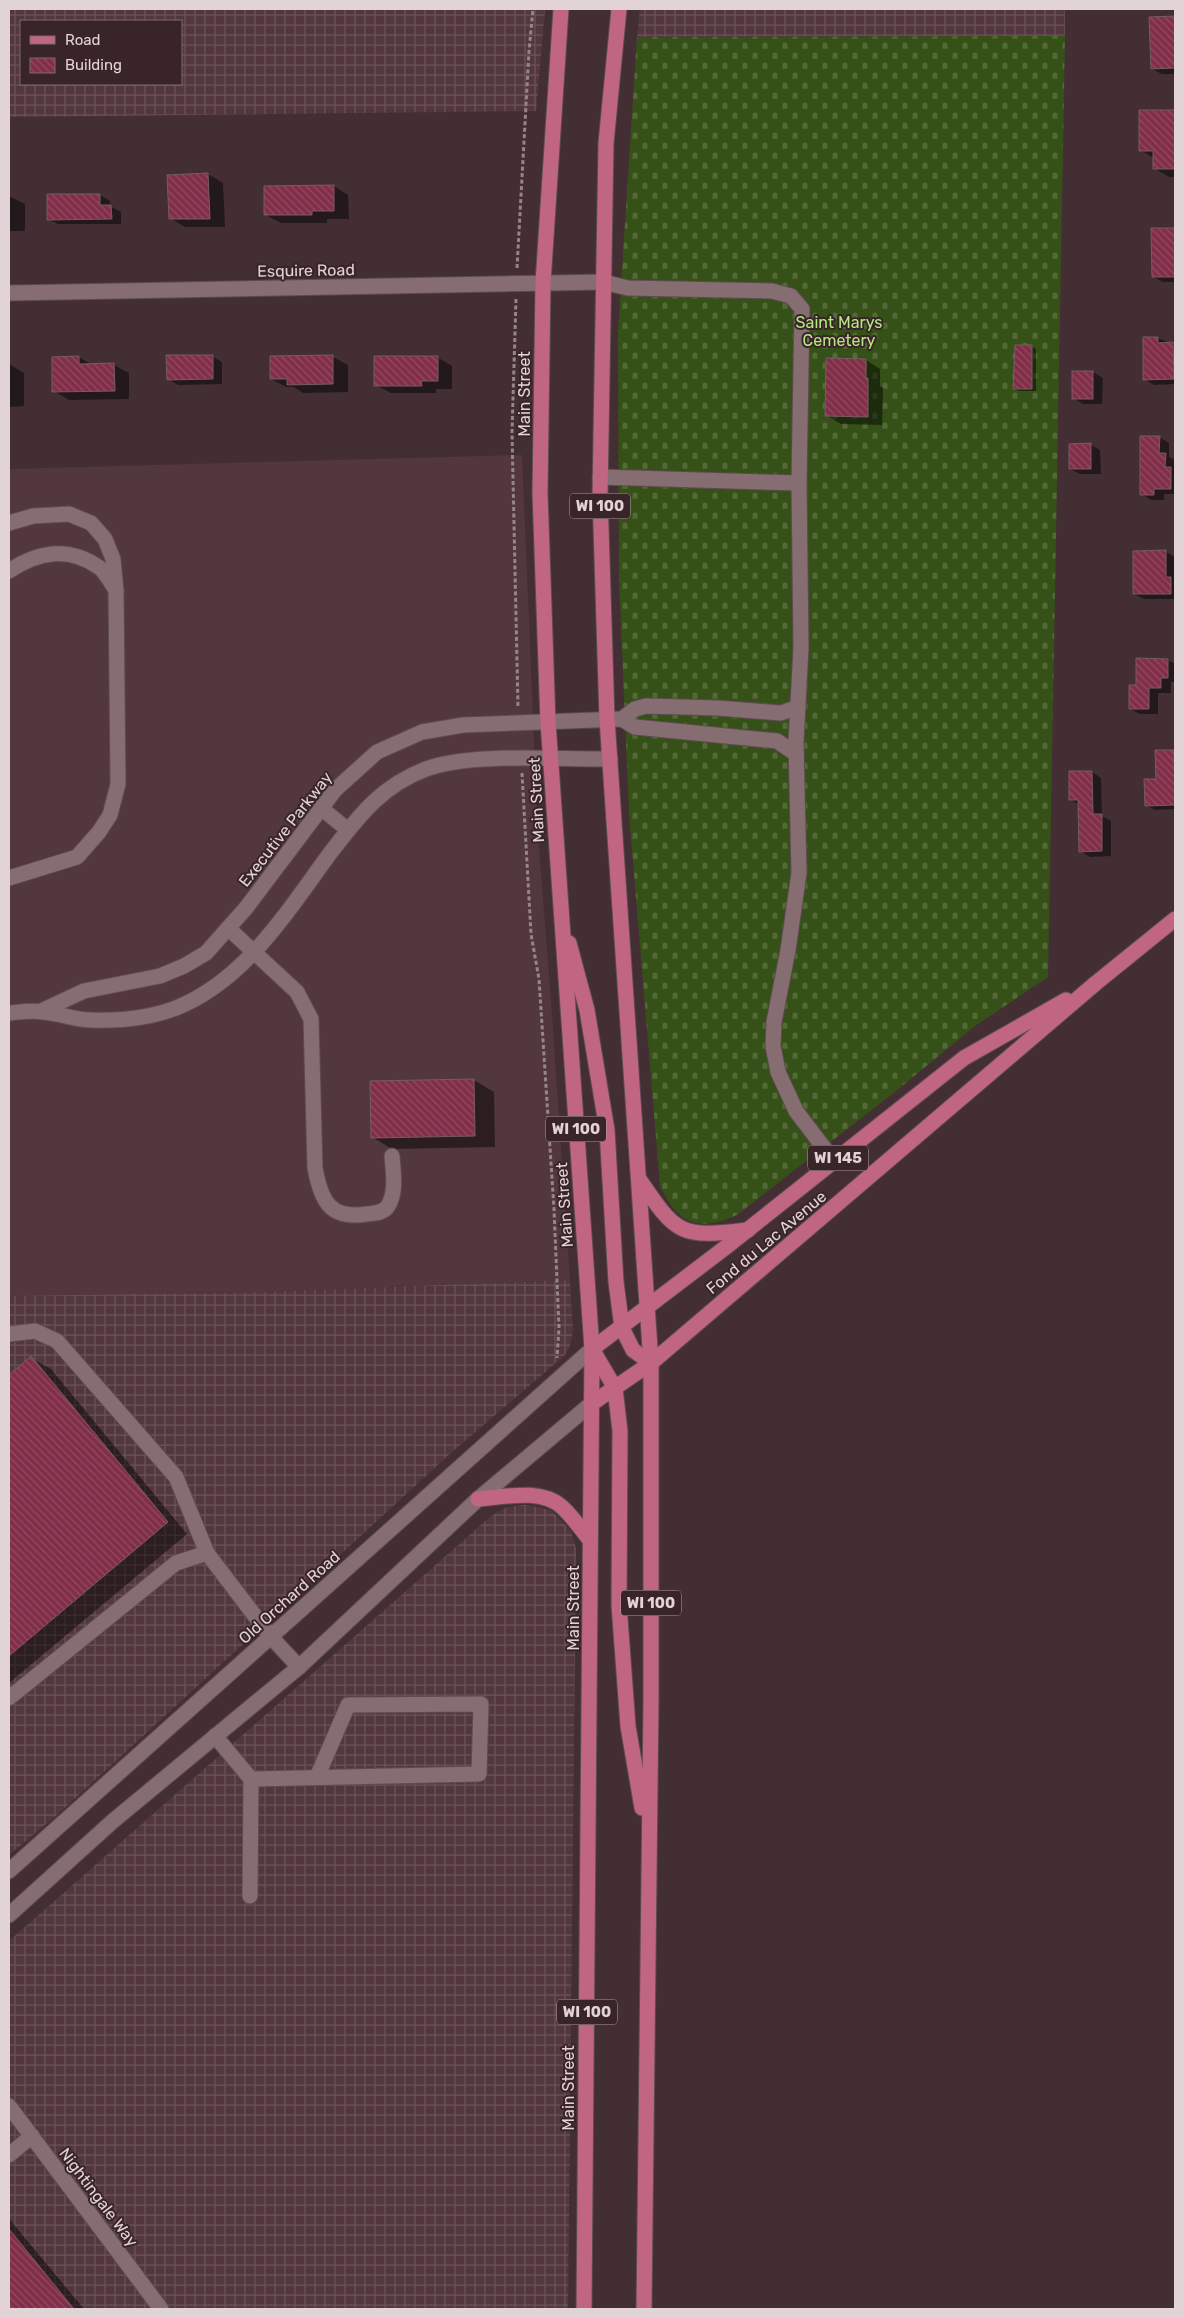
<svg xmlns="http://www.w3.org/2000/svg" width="1184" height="2318" font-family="Rubik,sans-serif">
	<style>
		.built { fill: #53373e }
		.industrial { fill: url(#industrial-grid); fill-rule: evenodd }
		.cemetery { fill: url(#cemetery-stones) }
		.shadow { fill: #0007 }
		.building { fill: url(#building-back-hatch); stroke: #755d62 }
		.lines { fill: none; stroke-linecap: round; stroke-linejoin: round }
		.minor-casing { stroke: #5d4b4f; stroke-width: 17 }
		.major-casing { stroke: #5d4b4f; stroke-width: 17 }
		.path { stroke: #968589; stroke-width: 3; stroke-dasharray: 4 2.5; stroke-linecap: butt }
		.minor { stroke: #856d72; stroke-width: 15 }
		.major { stroke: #c16682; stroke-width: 15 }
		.labels { text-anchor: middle; stroke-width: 4; stroke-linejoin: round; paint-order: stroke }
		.shield { fill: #392429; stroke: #af9ea2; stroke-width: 1 }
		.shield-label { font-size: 15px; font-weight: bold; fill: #e1d3d6 }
		.street-label { font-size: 16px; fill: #e1d3d6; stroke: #392429 }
		.park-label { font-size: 16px; fill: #b3e97f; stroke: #392429 }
	</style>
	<defs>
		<pattern id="industrial-grid" width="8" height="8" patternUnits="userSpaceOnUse" patternTransform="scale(1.25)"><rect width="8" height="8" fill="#53373e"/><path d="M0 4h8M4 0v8" fill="none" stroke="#6b5359"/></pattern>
		<pattern id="cemetery-stones" width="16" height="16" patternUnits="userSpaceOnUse" patternTransform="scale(1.25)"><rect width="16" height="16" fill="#365117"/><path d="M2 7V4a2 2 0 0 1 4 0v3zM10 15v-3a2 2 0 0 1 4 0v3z" fill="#536938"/></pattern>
		<pattern id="building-back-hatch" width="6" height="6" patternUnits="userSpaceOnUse" patternTransform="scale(1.25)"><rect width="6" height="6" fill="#812e49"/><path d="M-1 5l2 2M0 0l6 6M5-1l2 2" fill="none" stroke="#934b62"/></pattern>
	</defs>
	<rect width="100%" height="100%" fill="#432e33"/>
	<path class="built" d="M522,455L538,834L551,1000L570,1280L262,1292L9,1296V469Z"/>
	<g class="industrial">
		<path d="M9,9H545L536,111L9,117ZM21,21H181V84H21Z"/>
		<path d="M640,9H1065V36L637,37Z"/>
		<path d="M570,1280L573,1330L570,1346L565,1355L451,1453L57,1815L9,1855V1296L262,1292Z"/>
		<path d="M524,1505L539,1507L552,1511L571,1531L576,1548L568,2309H9V1941L491,1516L507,1507Z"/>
	</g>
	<path class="cemetery" d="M1065,36L1048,977L975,1026L896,1091L737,1215C699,1232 678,1225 660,1186L629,813L619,579L618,332L637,37Z"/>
	<g class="shadow">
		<path d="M1175,17V74H1162L1152,69L1150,18Z"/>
		<path d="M1140,111H1175V177H1169L1154,168V158L1140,150Z"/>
		<path d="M208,174L223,183L225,227H185L170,218L168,176Z"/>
		<path d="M334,186L348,195L349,219H327V223H281L266,215Z"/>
		<path d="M100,195L110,201V206L121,212V224H58L48,219Z"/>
		<path d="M9,196L25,204V231H9Z"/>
		<path d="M1152,229H1175V282H1163L1153,277Z"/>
		<path d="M1158,338L1175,345V384L1154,385L1144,379Z"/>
		<path d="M1031,346L1036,349V391H1019L1014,389Z"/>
		<path d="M212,356L222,362V384L178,385L168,379Z"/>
		<path d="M79,357L92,365H114L129,373V399L69,400L54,391Z"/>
		<path d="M333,357L348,365V392L303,393L294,387H286L271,379Z"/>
		<path d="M437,357L452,366V389H436V393H391L376,385Z"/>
		<path d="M866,360L880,369V386L883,388L882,425L841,424L826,415Z"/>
		<path d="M9,364L24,373V406L9,407Z"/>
		<path d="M1093,372L1103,378L1102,404H1083L1073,398Z"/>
		<path d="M1159,437L1169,443V457L1175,460V494H1164V500H1151L1141,494Z"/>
		<path d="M1091,445L1100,450L1101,474H1080L1070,469Z"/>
		<path d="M1166,552L1175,557V599H1144L1134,594Z"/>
		<path d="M1168,660L1175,664V682H1171V693H1158V714H1140L1130,709Z"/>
		<path d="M1174,751L1175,809L1155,810L1146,805L1157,780L1156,752Z"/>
		<path d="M1092,772L1101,778L1102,816L1111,821V856L1090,857L1080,851V805L1071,800Z"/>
		<path d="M474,1080L494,1092L495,1147L392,1149L372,1137Z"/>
		<path d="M31,1358L51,1369L187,1534L9,1683V1376Z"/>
		<path d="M9,2219L10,2220L84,2309H9Z"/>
	</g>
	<g class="building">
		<path d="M1175,16V68L1151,69L1149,17Z"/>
		<path d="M1139,110H1175V169H1153V151H1139Z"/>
		<path d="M208,173L210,219H169L167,175Z"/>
		<path d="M334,185V211H312V215H264V186Z"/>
		<path d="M47,194H100V205H111L112,219L47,220Z"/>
		<path d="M1151,228H1175V277H1152Z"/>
		<path d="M1143,337H1158V343L1173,342L1174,379L1143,380Z"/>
		<path d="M1015,345H1032V389H1013Z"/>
		<path d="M166,355H213V379L167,380Z"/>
		<path d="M333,355V384L287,385V379H270V356Z"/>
		<path d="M79,356V364L114,363L115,391L52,392V357Z"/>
		<path d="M374,356H438V381H421L422,386H374Z"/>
		<path d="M826,358L866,359V378H868V417L825,416Z"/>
		<rect x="1072" y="371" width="21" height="28"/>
		<path d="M1140,436H1160L1159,453H1166L1165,467H1171V489H1154V495H1140Z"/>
		<path d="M1091,443V469H1069V444Z"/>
		<path d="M1166,550V577H1171V594H1133V551Z"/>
		<path d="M1136,658L1168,659V678H1161V688H1149V709H1129V685H1136Z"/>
		<path d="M1155,750H1174L1175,805L1145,806L1144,779H1156Z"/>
		<path d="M1069,771H1092L1093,814H1102V851L1079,852L1078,800H1069Z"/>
		<path d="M474,1079L475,1136L371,1138L370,1081Z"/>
		<path d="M31,1356L168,1522L9,1656V1375Z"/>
		<path d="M9,2229L74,2309H9Z"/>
	</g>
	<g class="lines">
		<g class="minor-casing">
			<g id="minor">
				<path d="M9,293L603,282L628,288L772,291L791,296L802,309L799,483L801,647L796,742L799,873L788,950L774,1022L773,1046L778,1072L796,1111L834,1161"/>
				<path d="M600,477L799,483"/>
				<path d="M9,523L33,516L69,514L91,523L105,539L113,559L116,591L118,784L110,815L99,832L77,857L9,878"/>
				<path d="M9,571C39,551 69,546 100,568C106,573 111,583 116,590"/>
				<path d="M622,719L635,727L777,741L796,754"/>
				<path d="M321,808L348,830"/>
				<path d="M228,928L297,992L311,1019L315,1168C321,1201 330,1220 367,1214C375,1213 384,1213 388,1206C397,1191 393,1172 392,1156"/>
				<path d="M41,1011L84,991L160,976L184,966L206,953L246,908L335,790L377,752L422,732L463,725L622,719L635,709L646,706L718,708L781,713L798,707"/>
				<path d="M9,1013C20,1012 32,1010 43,1012C59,1013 75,1020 91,1020C119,1021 150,1018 176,1008C246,980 288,910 331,852C359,816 381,786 426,769C470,752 560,760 610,759"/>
				<path d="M9,1334L35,1331L57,1341L176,1477L207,1553L271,1637L299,1667"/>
				<path d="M9,1698L176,1563L207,1553"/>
				<path d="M215,1736L251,1779L250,1896"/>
				<path d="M251,1779L479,1774L481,1704L348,1705L317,1777"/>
				<path d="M9,1871L592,1349"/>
				<path d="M9,1915L113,1821L299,1667L478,1499L591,1404"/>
				<path d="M9,2106L161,2309"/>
				<path d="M9,2155L32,2136"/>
			</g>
		</g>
		<g class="major-casing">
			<g id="major">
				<path d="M561,9L543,283L540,493L548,722L592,1349L584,2309"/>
				<path d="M619,9L606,143L600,495L607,719L651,1363V1701L644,2309"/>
				<path d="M569,943L587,1010L607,1130L616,1282L622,1328L633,1350L651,1363"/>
				<path d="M639,1179C677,1235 680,1238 748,1230"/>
				<path d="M592,1349L726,1247L964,1058L1066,1000"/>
				<path d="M592,1349L615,1388L620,1431L619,1605L628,1726L642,1808"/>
				<path d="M591,1404L651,1363L1096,983L1175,919"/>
				<path d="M478,1499C504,1497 541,1488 562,1507C572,1516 581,1529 590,1540"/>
			</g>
		</g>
		<g class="path">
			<path d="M517,268L529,51L533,9"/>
			<path d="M516,299L512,432L518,707"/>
			<path d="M522,773L531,934L539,979L554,1209L559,1328L557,1358"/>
		</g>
		<use href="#minor" class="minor"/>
		<use href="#major" class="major"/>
	</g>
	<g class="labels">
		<g class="shield">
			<rect x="570" y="493.5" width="60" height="25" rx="4"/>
			<rect x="546" y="1116.5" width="60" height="25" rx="4"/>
			<rect x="808" y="1145.5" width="60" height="25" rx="4"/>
			<rect x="621" y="1590.5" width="60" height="25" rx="4"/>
			<rect x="557" y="1999.5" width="60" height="25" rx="4"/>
		</g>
		<g class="shield-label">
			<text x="600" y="511">WI 100</text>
			<text x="576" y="1134">WI 100</text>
			<text x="838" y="1163">WI 145</text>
			<text x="651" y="1608">WI 100</text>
			<text x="587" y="2017">WI 100</text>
		</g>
		<g class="street-label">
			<text transform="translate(306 270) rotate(-1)" y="6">Esquire Road</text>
			<text transform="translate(524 394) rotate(-90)" y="6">Main Street</text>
			<text transform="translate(536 800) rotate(-93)" y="6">Main Street</text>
			<text transform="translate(285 829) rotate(-52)" y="6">Executive Parkway</text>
			<text transform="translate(564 1205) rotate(-94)" y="6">Main Street</text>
			<text transform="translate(766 1242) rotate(-40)" y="6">Fond du Lac Avenue</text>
			<text transform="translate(289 1597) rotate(-42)" y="6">Old Orchard Road</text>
			<text transform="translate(573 1608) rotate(-90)" y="6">Main Street</text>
			<text transform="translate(568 2088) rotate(-90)" y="6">Main Street</text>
			<text transform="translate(99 2197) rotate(53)" y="6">Nightingale Way</text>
		</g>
		<g class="park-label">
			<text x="839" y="328">Saint Marys<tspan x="839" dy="18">Cemetery</tspan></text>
		</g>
	</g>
	<rect width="1184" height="2318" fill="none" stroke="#e1d3d6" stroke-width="20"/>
	<rect x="20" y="20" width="162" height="65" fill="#392429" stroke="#7c6a6e"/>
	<rect x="30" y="36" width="25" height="8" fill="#c16682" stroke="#7c6a6e"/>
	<text x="65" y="45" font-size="15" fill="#e1d3d6">Road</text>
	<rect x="30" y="58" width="25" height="15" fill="url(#building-back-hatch)" stroke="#7c6a6e"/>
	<text x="65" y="70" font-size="15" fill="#e1d3d6">Building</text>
</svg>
